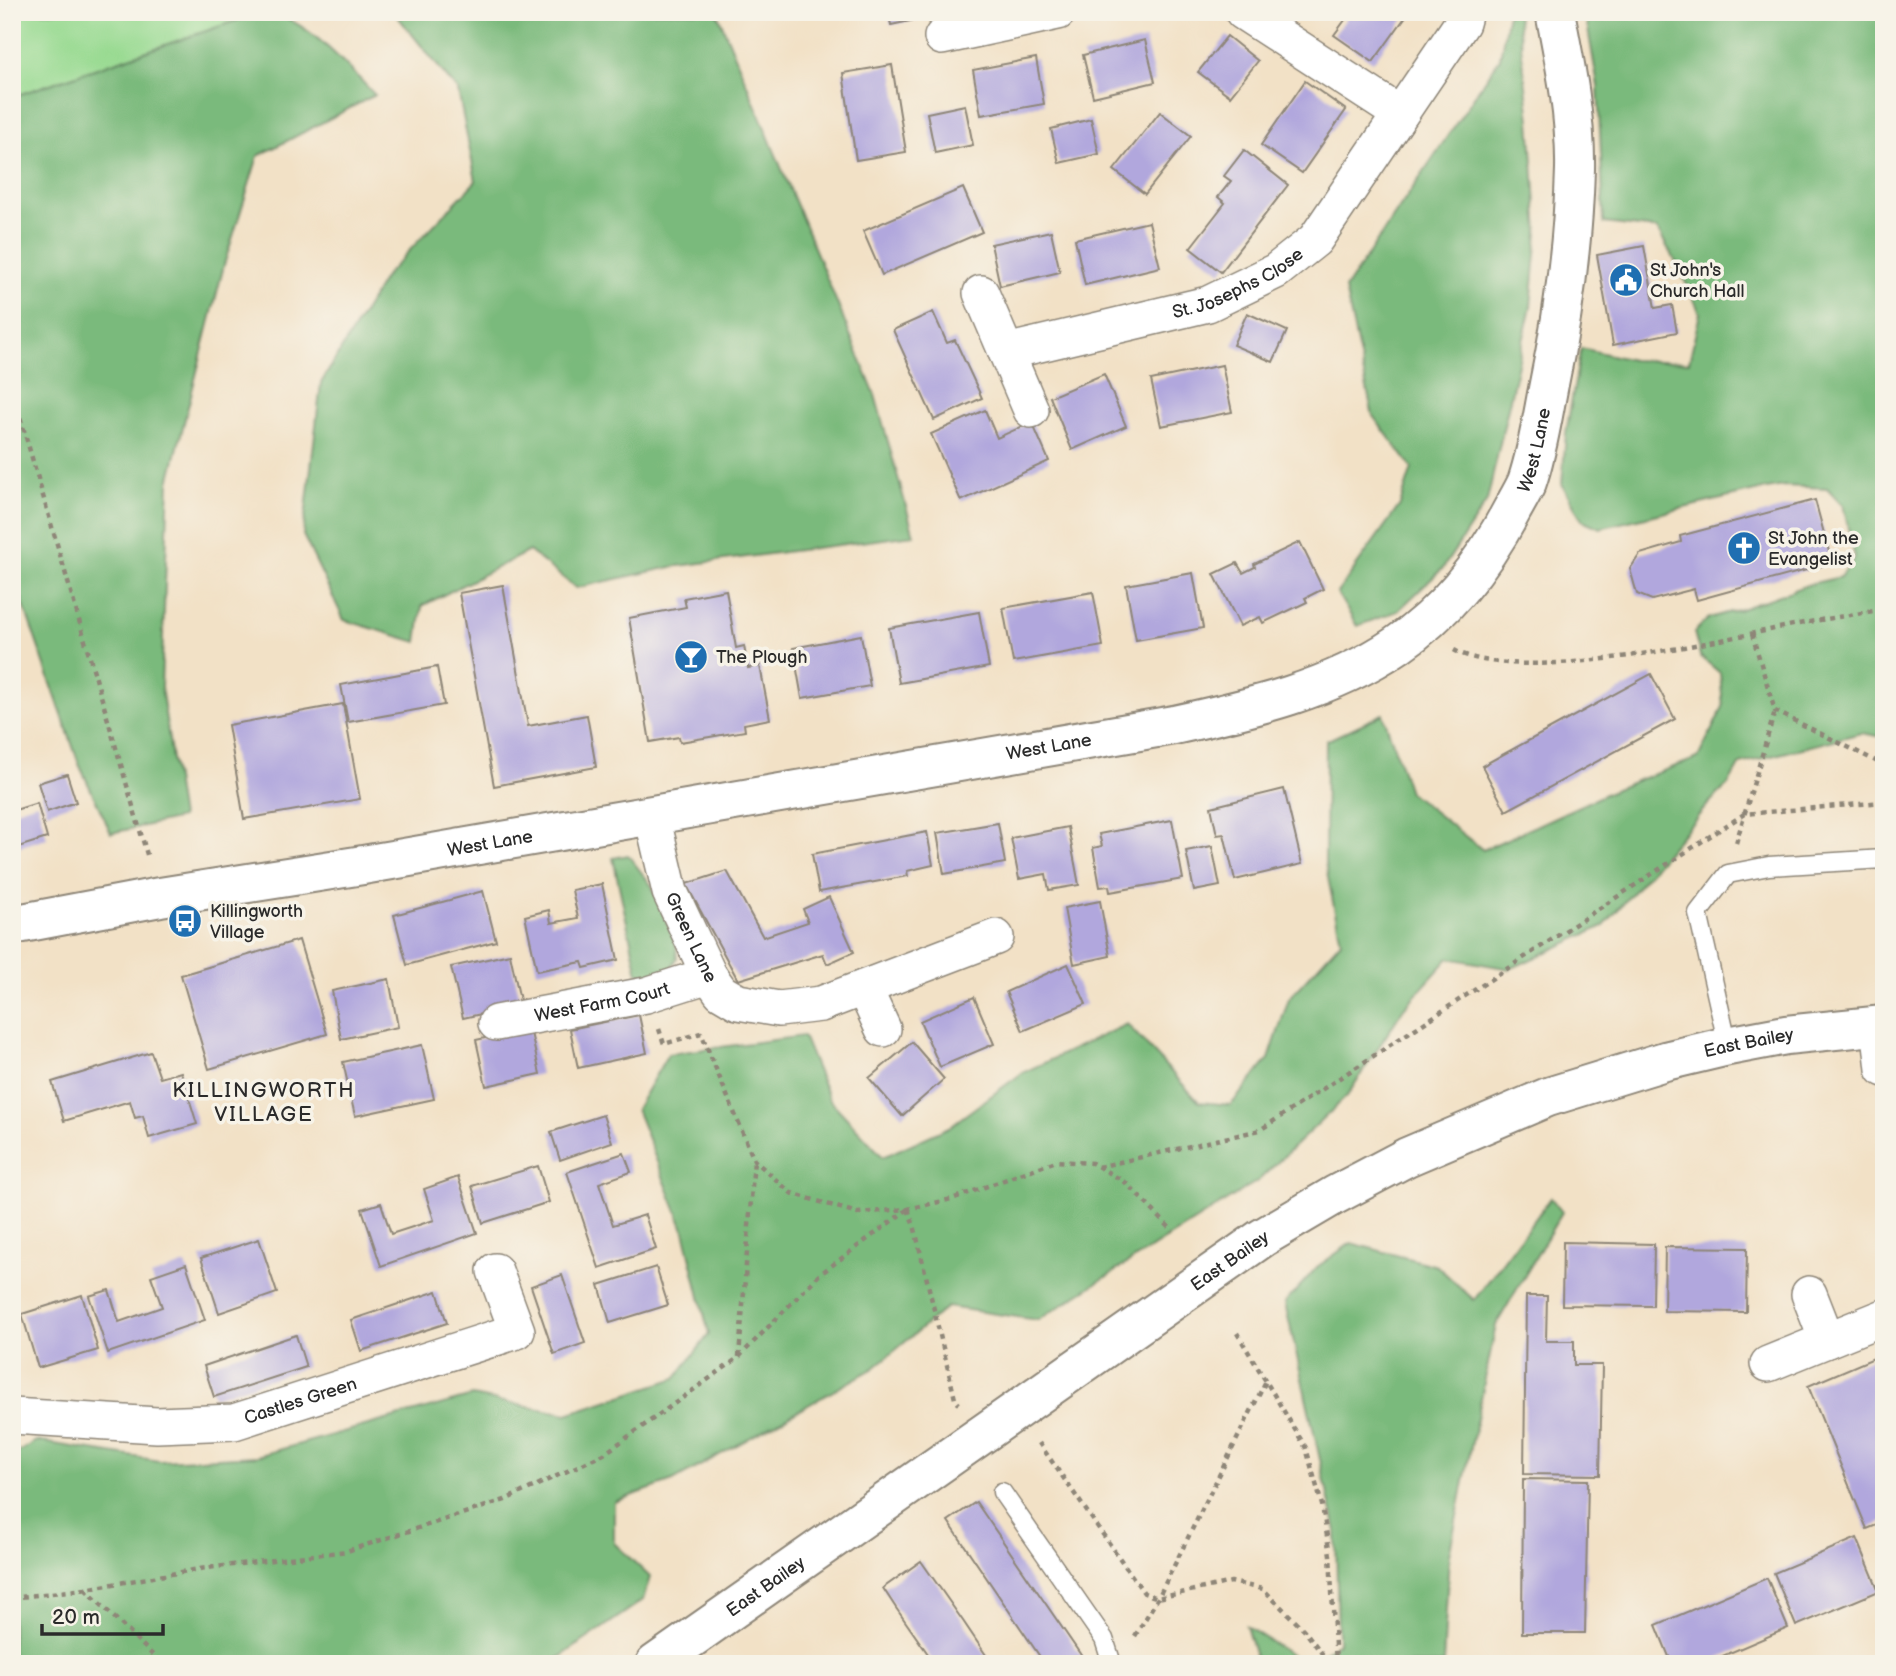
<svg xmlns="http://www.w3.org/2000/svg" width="1896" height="1676" font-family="'Balsamiq Sans',sans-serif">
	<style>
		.green { fill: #98da91; stroke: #62825e; stroke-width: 2 }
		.forest { fill: #7aba7b; stroke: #527253; stroke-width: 2 }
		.building { fill: #b1a7dd }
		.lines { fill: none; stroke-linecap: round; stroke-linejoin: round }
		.service-casing { stroke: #8e8678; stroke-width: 21 }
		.minor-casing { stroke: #8e8678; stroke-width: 38 }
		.tertiary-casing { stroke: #8e8678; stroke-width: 42 }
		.path { stroke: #8e8678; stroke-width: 4.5; stroke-dasharray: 5 5; stroke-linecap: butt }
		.service { stroke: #fff; stroke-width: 18 }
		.minor { stroke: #fff; stroke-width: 35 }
		.tertiary { stroke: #fff; stroke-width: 38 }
		.labels { text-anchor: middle; stroke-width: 7; stroke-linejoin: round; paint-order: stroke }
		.poi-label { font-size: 18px; fill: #2b2b2b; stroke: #f7f3e8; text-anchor: start }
		.street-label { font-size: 18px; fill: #2b2b2b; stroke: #f7f3e8 }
		.quarter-label { font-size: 21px; letter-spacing: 2px; fill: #2b2b2b; stroke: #f7f3e8 }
	</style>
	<rect width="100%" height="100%" fill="#f7f3e8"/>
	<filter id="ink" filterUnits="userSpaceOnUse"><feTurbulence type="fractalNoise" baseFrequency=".0143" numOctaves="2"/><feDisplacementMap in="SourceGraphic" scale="14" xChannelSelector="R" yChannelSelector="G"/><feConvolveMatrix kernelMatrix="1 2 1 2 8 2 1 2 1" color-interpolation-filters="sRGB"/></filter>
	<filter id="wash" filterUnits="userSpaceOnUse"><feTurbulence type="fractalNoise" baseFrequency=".00686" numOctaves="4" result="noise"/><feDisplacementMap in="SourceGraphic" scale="28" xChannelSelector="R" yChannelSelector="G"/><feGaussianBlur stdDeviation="1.57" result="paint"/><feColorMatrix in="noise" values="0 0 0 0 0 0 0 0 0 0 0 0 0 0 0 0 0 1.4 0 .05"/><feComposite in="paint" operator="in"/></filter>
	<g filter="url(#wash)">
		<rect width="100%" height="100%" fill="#f2e1c6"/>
		<path class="green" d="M12,12H262L15,96L12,88Z"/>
		<g class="forest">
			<path d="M262,12C301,12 349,68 375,95L258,156L224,265L169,482L161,687L181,818L111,833L79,764L15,580L12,582V88L15,96Z"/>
			<path d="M394,12H717L875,395L914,535L671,567L576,588L529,551L422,606L417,642L344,620L303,535L321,383L386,275L476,181L458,91Z"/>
			<path d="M1508,12H1517L1530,120L1538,233L1531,306L1487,501L1443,568L1398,611L1357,626L1337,593L1400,505L1412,468L1373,416L1345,289L1500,58Z"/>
			<path d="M1585,12H1884V737L1861,733L1740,764L1728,785L1710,802L1604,926L1510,969L1449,958L1404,1008L1347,1096L1259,1180L1038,1320L947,1307L874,1368L673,1481L614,1502V1543L650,1577L643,1600L550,1664H12V1456L36,1441L160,1461L257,1456L472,1396L567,1414L676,1378L709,1334L683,1227L636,1109L668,1054L803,1036L829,1099L883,1157L949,1127L1022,1073L1127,1024L1199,1102L1231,1105L1269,1059L1289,998L1341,941L1325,863L1326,741L1383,714L1409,792L1483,850L1625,785L1698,758L1723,707L1720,673L1700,656L1694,632L1709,618L1741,609L1810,584L1840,577L1855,558L1843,505L1827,488L1784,486L1755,491L1600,528L1582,520L1562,484L1566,433L1581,348L1632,360L1689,362L1700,313L1677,264L1657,229L1604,223L1598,86Z"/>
			<path d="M628,855L652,886L676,944L677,958L671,969L655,974H638L613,858Z"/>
			<path d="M1551,1198L1562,1212L1496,1325L1449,1555L1443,1664H1308L1338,1643L1336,1531L1285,1303L1317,1267L1351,1243L1437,1266L1474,1300Z"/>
			<path d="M1246,1626L1305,1664H1257Z"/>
		</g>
		<g id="blocks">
			<g class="building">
				<path d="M888,12H948V13L891,25Z"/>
				<path d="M1351,12H1409L1373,62L1334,35Z"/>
				<path d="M1227,36L1258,61L1230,96L1198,72Z"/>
				<path d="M1145,40L1155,82L1093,97L1083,55Z"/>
				<path d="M1036,58L1044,104L981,115L973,70Z"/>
				<path d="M892,65L906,152L856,160L843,73Z"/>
				<path d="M1305,81L1346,110L1302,173L1261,145Z"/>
				<path d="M965,105L973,145L935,153L927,113Z"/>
				<path d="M1160,112L1191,136L1145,194L1114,170Z"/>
				<path d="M1091,119L1099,154L1059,163L1051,129Z"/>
				<path d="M1244,150L1288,185L1221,272L1190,248L1225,203L1218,197L1231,181L1224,176Z"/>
				<path d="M963,188L982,232L882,275L863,231Z"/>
				<path d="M1149,222L1160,267L1085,285L1075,239Z"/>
				<path d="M1051,231L1060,272L1000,286L991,244Z"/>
				<path d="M1644,246L1655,308L1672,305L1677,332L1613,345L1597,255Z"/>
				<path d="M933,312L947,343L955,340L982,398L934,420L893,330Z"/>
				<path d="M1247,313L1287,331L1273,362L1233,345Z"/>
				<path d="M1222,365L1232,412L1161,426L1151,380Z"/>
				<path d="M1104,374L1126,426L1072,450L1050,397Z"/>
				<path d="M985,410L997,438L1032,422L1049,461L961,501L931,434Z"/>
				<path d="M1815,500L1832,563L1697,600L1694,589L1652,600L1637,594L1630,569L1640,554L1681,542L1680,536Z"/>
				<path d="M1300,542L1323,589L1305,598L1307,602L1263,623L1260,617L1240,626L1214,574L1237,563L1243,573L1255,567L1254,564Z"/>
				<path d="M1193,573L1203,628L1136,640L1126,585Z"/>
				<path d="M503,585L528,726L587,715L596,767L494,786L459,593Z"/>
				<path d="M726,590L736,648L744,646L748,668L760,666L770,719L744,724L745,731L680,742L679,737L650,742L629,618L686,607L684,598Z"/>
				<path d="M1093,592L1103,646L1013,662L1003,608Z"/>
				<path d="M979,612L989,667L899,683L889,628Z"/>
				<path d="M861,635L870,686L802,698L793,648Z"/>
				<path d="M437,667L444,705L348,722L341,685Z"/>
				<path d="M1651,674L1675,719L1506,811L1482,766Z"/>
				<path d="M343,704L360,799L244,819L228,725Z"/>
				<path d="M67,774L76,802L47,812L38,783Z"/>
				<path d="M1284,789L1302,864L1235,880L1224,834L1217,835L1211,807Z"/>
				<path d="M37,803L47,838L12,849V811Z"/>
				<path d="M1172,820L1183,879L1110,892L1109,886L1100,887L1093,848L1102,846L1099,834Z"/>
				<path d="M998,823L1005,863L944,874L937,833Z"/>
				<path d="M1068,827L1079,885L1049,890L1046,874L1019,879L1011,838Z"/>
				<path d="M927,832L933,865L907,871L908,876L819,892L812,854Z"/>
				<path d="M1212,846L1220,886L1194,891L1186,851Z"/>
				<path d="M727,871L763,937L808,922L803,909L829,897L854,952L827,964L823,954L738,980L686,884Z"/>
				<path d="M602,884L618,960L584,968L582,962L537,971L525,916L549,910L551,923L578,918L572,890Z"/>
				<path d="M483,891L496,941L407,965L394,915Z"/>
				<path d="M1100,901L1110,956L1074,964L1064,908Z"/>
				<path d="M299,940L327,1034L209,1069L181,975Z"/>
				<path d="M510,954L521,1005L463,1018L451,967Z"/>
				<path d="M1068,964L1086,1004L1023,1031L1006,992Z"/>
				<path d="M389,979L398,1027L341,1039L332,991Z"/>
				<path d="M974,997L994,1044L940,1067L920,1021Z"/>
				<path d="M639,1015L647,1053L578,1068L570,1029Z"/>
				<path d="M530,1028L540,1074L486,1086L476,1040Z"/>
				<path d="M912,1042L944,1079L902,1116L869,1078Z"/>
				<path d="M422,1045L434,1099L355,1116L343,1062Z"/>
				<path d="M151,1052L160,1078L181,1072L197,1124L149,1138L143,1116L135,1118L130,1101L64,1121L52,1082Z"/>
				<path d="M603,1115L612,1142L560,1160L551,1132Z"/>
				<path d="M624,1153L631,1172L599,1183L613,1225L645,1215L656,1249L599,1268L567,1172Z"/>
				<path d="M538,1166L549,1202L483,1223L472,1186Z"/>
				<path d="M458,1177L477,1233L381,1266L362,1209L381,1203L391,1234L434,1220L424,1189Z"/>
				<path d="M259,1239L277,1293L219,1313L201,1258Z"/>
				<path d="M1563,1242L1654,1244L1653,1306L1562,1305Z"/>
				<path d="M1665,1247L1747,1248L1746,1312L1664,1311Z"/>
				<path d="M186,1264L205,1320L108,1353L89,1296L109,1290L119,1322L162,1307L151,1276Z"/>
				<path d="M656,1267L668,1305L610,1323L599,1285Z"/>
				<path d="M562,1275L585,1343L554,1354L531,1286Z"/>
				<path d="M437,1291L447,1323L361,1351L351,1320Z"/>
				<path d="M82,1295L98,1350L38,1368L22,1314Z"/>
				<path d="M1526,1296H1547L1546,1341H1574V1365H1602L1600,1475L1524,1474Z"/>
				<path d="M296,1335L306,1367L214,1397L204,1366Z"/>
				<path d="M1876,1357L1884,1377V1522L1867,1529L1808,1386Z"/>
				<path d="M1523,1479L1588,1480L1585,1633H1522Z"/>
				<path d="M976,1502L1087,1664H1045L948,1521Z"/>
				<path d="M1857,1538L1879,1591L1796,1626L1774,1573Z"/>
				<path d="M921,1561L963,1621L992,1664H935L896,1608L883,1588Z"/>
				<path d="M1767,1578L1788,1628L1704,1664H1672L1656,1625Z"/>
			</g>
		</g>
	</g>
	<g filter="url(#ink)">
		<use href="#blocks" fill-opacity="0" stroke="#8e8678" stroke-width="2"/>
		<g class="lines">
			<g class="service-casing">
				<g id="service">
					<path d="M1728,1046L1698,913L1728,874L1769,866L1884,859"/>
					<path d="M1002,1492L1104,1639L1112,1664"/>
				</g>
			</g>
			<g class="minor-casing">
				<g id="minor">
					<path d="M1243,12L1400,114"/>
					<path d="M942,37L1058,12"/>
					<path d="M981,293L1031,410"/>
					<path id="s1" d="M1006,352L1208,304L1276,271L1315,240L1462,23L1465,12"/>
					<path id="s2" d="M652,816L670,892L709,975L721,992L738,1002L779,1009L821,1004L996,937"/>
					<path d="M864,988L883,1029"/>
					<path id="s3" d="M496,1023L646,995L709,975"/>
					<path d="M1879,1025L1884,1069"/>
					<path d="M1827,1340L1884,1317"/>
					<path d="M1768,1364L1827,1340L1809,1294"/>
					<path id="s4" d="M12,1416L157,1425L234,1422L517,1331L495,1271"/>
				</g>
			</g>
			<g class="tertiary-casing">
				<g id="tertiary">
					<path id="s5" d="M12,925L160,897L363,865L1174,725C1251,708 1331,690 1397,645C1447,611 1484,563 1512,510C1517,501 1523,491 1527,482C1537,453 1542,420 1548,389C1563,318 1573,243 1575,169C1576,117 1565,63 1555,12"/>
					<path id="s6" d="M655,1664L1262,1238L1335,1195L1407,1157L1548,1097L1665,1061L1728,1046L1786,1035L1884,1025"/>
				</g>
			</g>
			<g class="path">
				<path d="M12,389L148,858"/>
				<path d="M1752,634L1775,711L1884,765"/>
				<path d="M1454,650C1516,685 1703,644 1774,629C1810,621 1847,616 1884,609"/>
				<path d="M1736,843L1775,711"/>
				<path d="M659,1029L664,1044L701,1033L754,1160L791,1193L857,1213L908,1209L952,1199L1056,1161L1092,1163L1125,1182L1173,1231"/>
				<path d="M1098,1167L1260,1130L1744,814L1884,802"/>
				<path d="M908,1209L915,1229L955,1399L959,1404"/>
				<path d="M1237,1333L1306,1448L1322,1505L1330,1555L1336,1664"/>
				<path d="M739,1357L754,1160"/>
				<path d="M1039,1443L1144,1593L1158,1598L1231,1582L1263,1589L1304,1630L1330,1664"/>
				<path d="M85,1589L162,1664"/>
				<path d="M12,1598L85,1589L199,1569L347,1551L505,1500L604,1454L738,1358L819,1275L908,1209"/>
				<path d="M1135,1636L1158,1598L1266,1381"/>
			</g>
			<use href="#service" class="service"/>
			<use href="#minor" class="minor"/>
			<use href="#tertiary" class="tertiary"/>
		</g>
	</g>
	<defs>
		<g id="civic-disc" transform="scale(1.75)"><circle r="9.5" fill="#1f6fb2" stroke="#f7f3e8"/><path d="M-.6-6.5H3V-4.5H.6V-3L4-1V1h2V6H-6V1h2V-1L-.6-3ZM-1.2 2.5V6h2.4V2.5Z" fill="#fff"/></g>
		<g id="church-disc" transform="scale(1.75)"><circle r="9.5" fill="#1f6fb2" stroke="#f7f3e8"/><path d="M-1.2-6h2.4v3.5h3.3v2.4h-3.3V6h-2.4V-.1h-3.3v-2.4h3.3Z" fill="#fff"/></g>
		<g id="bar-disc" transform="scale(1.75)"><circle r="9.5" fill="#1f6fb2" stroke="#f7f3e8"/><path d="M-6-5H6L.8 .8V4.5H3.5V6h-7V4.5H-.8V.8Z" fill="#fff"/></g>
		<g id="bus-disc" transform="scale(1.75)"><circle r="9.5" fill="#1f6fb2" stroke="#f7f3e8"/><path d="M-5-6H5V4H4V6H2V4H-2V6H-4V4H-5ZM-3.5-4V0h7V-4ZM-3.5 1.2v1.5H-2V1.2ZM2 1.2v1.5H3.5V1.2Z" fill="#fff"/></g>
	</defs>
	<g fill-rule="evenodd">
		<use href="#civic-disc" x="1626" y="280"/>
		<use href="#church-disc" x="1744" y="548"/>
		<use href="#bar-disc" x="691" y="657"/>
		<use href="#bus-disc" x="185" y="921"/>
	</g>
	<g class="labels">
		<g class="poi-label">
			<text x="1650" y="276">St John's<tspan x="1650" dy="21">Church Hall</tspan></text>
			<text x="1768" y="544">St John the<tspan x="1768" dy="21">Evangelist</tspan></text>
			<text x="716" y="663">The Plough</text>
			<text x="210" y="917">Killingworth<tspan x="210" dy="21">Village</tspan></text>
		</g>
		<g class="street-label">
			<text dy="6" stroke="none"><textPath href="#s1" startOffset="243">St. Josephs Close</textPath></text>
			<text dy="6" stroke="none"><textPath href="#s5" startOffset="1661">West Lane</textPath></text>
			<text dy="6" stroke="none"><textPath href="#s5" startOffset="1052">West Lane</textPath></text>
			<text dy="6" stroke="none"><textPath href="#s5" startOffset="485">West Lane</textPath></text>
			<text dy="6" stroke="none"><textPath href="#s2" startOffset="128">Green Lane</textPath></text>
			<text dy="6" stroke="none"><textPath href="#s3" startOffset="108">West Farm Court</textPath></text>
			<text dy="6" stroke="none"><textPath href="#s6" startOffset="1269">East Bailey</textPath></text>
			<text dy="6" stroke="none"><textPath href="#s6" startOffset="702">East Bailey</textPath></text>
			<text dy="6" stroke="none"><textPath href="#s4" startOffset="292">Castles Green</textPath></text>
			<text dy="6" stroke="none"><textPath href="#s6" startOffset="135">East Bailey</textPath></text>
		</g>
		<g class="quarter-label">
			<text x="264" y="1097">KILLINGWORTH<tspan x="264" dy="24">VILLAGE</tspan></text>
		</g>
	</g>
	<rect width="1896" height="1676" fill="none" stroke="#f7f3e8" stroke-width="42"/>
	<path d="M42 1624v10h121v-10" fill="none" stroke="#2b2b2b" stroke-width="3.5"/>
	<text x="52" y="1624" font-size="21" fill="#2b2b2b" stroke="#f7f3e8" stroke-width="5" paint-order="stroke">20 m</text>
</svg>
